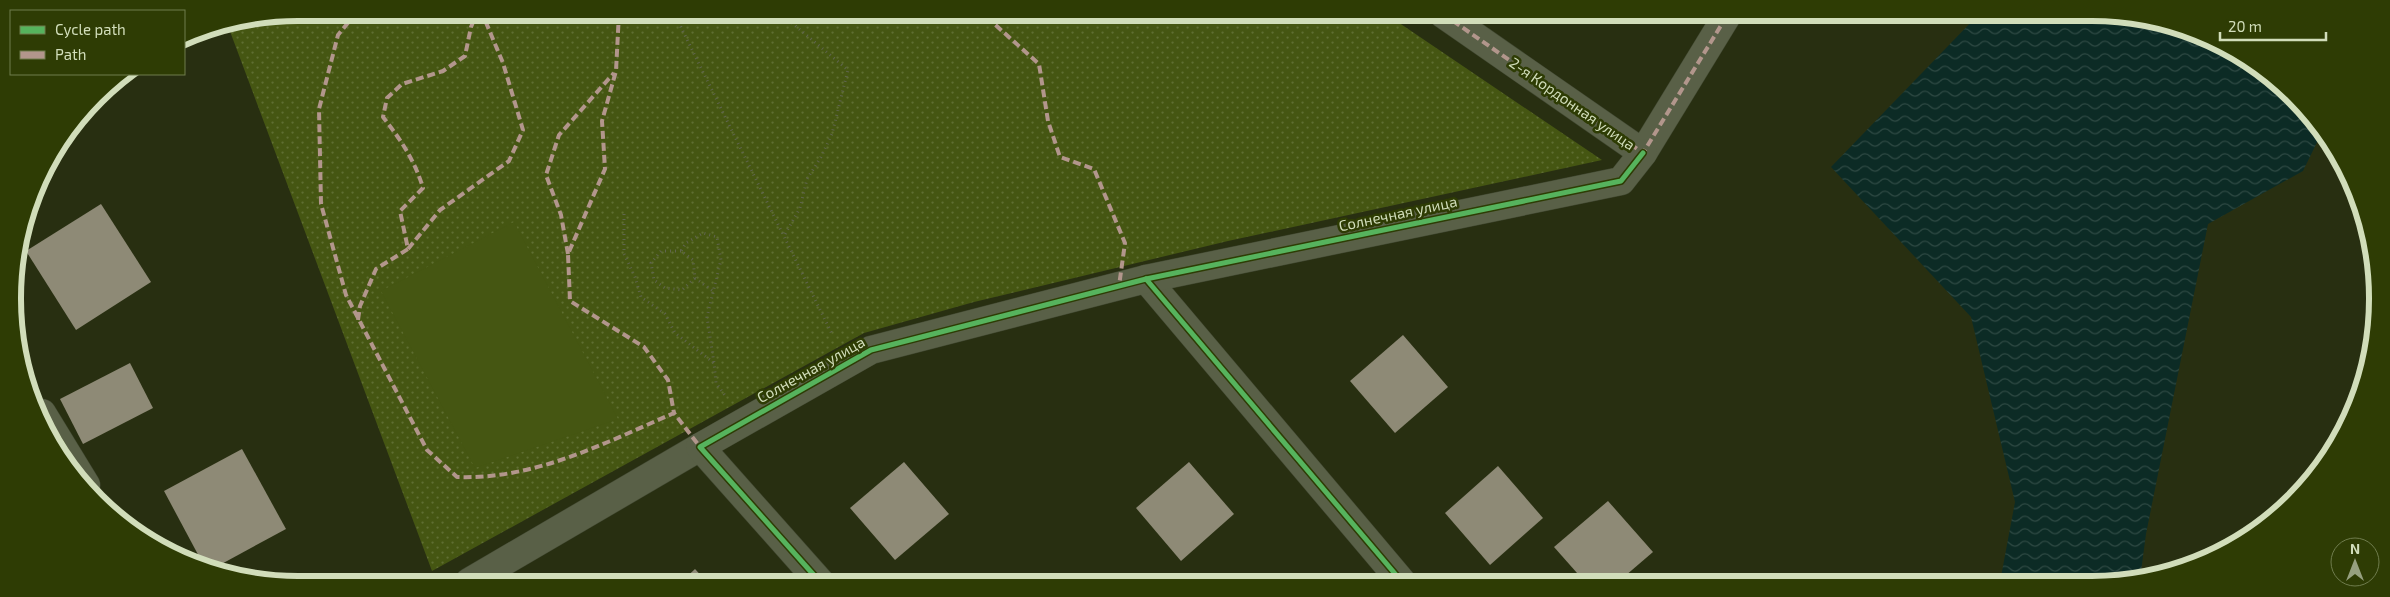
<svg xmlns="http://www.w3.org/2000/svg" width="2390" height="597" font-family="'Exo 2',sans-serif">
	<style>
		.grass { fill: url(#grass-dots) }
		.garden { fill: #455612 }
		.water { fill: url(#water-waves) }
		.building { fill: #8e8a76 }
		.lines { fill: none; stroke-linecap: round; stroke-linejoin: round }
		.street-casing { stroke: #404730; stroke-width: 29 }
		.path { stroke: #60654f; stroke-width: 3; stroke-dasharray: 1 4; stroke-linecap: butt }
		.street { stroke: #596047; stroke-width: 28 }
		.quiet { stroke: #b2968c; stroke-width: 4; stroke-dasharray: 8 4; stroke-linecap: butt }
		.cycleway-casing { stroke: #2e3c04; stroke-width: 8 }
		.cycleway { stroke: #56b35d; stroke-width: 5 }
		.labels { text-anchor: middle; stroke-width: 5; stroke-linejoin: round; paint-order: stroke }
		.street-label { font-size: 15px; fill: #d1ddba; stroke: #2e3c04 }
		.rim { fill: none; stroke: #d1ddba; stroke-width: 6 }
	</style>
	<defs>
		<pattern id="grass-dots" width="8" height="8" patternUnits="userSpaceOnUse" patternTransform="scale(1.25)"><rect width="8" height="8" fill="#455612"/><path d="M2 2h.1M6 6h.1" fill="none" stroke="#5f6e32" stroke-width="1.8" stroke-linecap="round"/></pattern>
		<pattern id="water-waves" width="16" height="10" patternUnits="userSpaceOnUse" patternTransform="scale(1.25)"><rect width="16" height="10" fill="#0c2b25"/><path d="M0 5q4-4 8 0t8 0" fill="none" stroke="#2e4943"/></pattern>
	</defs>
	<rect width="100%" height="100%" fill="#282f11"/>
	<path class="grass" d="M299,13L1386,14L1602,160L1228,241L974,302L864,333L432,571L228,26Z"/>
	<path class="garden" d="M514,222L618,419L475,468L381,291Z"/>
	<path class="water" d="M1978,15H2129L2235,51L2319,125L2322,132L2303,171L2208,224L2146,534L2140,579L2129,582H2000L2015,502L1971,317L1831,167Z"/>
	<g class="building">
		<path d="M101,204L151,282L76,330L26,251Z"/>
		<path d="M1403,335L1448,387L1395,433L1350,381Z"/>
		<path d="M130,363L153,408L83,444L60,399Z"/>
		<path d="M242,449L286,529L216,567L202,562L164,491Z"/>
		<path d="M904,462L949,514L895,560L850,508Z"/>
		<path d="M1189,462L1234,514L1181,561L1136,508Z"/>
		<path d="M1498,466L1543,518L1490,565L1445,513Z"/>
		<path d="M1608,501L1653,552L1618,582H1585L1554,547Z"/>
		<path d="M695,569L707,582H681Z"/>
	</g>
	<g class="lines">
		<g class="street-casing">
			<g id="street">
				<path d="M1443,14L1643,153L1728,14"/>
				<path d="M1146,279L1402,582"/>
				<path d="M42,413L86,485"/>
				<path d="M469,582L700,447"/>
				<path d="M820,582L700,447L871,350L1146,279L1621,181L1643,153"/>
			</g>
		</g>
		<g class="path">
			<path d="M674,13L833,336"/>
			<path d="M780,13L848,70L832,134L821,157L807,179L800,208L784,236"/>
			<path d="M624,214V254L635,277L641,297L665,314L675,333L714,363L716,383L726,397"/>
			<path d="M681,251H661L651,263L654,280L665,288L682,290L695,278L693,260L681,251L686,243L703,233L717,237L721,260L707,317L714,363"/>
			<path d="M695,278L713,291"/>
		</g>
		<use href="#street" class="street"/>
		<g class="quiet">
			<path d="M356,13L338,35L319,109L321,204L346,295L427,450L457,477C534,480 605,443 674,413L700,447"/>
			<path d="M619,13L616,71L602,121L605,169L568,254L570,301L644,347L668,380L674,413"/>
			<path d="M975,13L991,21L1039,64L1048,121L1060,157L1094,169L1125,243L1119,286"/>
			<path d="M1443,14L1643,153L1728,14"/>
			<path d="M408,249L440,210L509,161L523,130L503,63L482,13"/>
			<path d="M568,254L561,215L546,175L559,135L614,73"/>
			<path d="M358,320L360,306L376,269L408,249L400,211L423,188C415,161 401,140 383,117L387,98L402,84L443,71L465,56L471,27L477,13"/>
		</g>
		<g class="cycleway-casing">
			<g id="cycleway">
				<path d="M1146,279L1402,582"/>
				<path d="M42,413L86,485"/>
				<path d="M820,582L700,447L871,350L1146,279L1621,181L1643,153"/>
			</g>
		</g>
		<use href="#cycleway" class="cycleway"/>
	</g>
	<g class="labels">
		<g class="street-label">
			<text transform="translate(1572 104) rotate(35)" y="5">2-я Кордонная улица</text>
			<text transform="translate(1398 214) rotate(-12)" y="5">Солнечная улица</text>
			<text transform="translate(811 370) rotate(-29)" y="5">Солнечная улица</text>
		</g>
	</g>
	<path d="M0 0H2390V597H0ZM298 21H2092A277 277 0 0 1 2369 298V299A277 277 0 0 1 2092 576H298A277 277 0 0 1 21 299V298A277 277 0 0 1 298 21Z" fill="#2e3c04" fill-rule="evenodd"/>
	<path class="rim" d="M298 21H2092A277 277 0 0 1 2369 298V299A277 277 0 0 1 2092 576H298A277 277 0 0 1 21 299V298A277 277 0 0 1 298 21Z"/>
	<rect x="10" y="10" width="175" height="65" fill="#2e3c04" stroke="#6f7c4d"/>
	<rect x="20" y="26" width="25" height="8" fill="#56b35d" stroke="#6f7c4d"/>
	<text x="55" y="35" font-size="15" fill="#d1ddba">Cycle path</text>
	<rect x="20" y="51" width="25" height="8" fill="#b2968c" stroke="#6f7c4d"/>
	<text x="55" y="60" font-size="15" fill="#d1ddba">Path</text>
	<g transform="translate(2355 562)"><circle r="24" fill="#2e3c04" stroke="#6f7c4d"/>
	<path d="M0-4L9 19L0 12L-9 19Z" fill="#96a07f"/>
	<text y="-8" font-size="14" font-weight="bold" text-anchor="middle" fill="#d1ddba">N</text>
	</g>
	<path d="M2220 32v8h106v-8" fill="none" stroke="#d1ddba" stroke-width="2.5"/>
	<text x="2228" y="32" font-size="15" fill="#d1ddba" stroke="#2e3c04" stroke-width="4" paint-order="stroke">20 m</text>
</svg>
